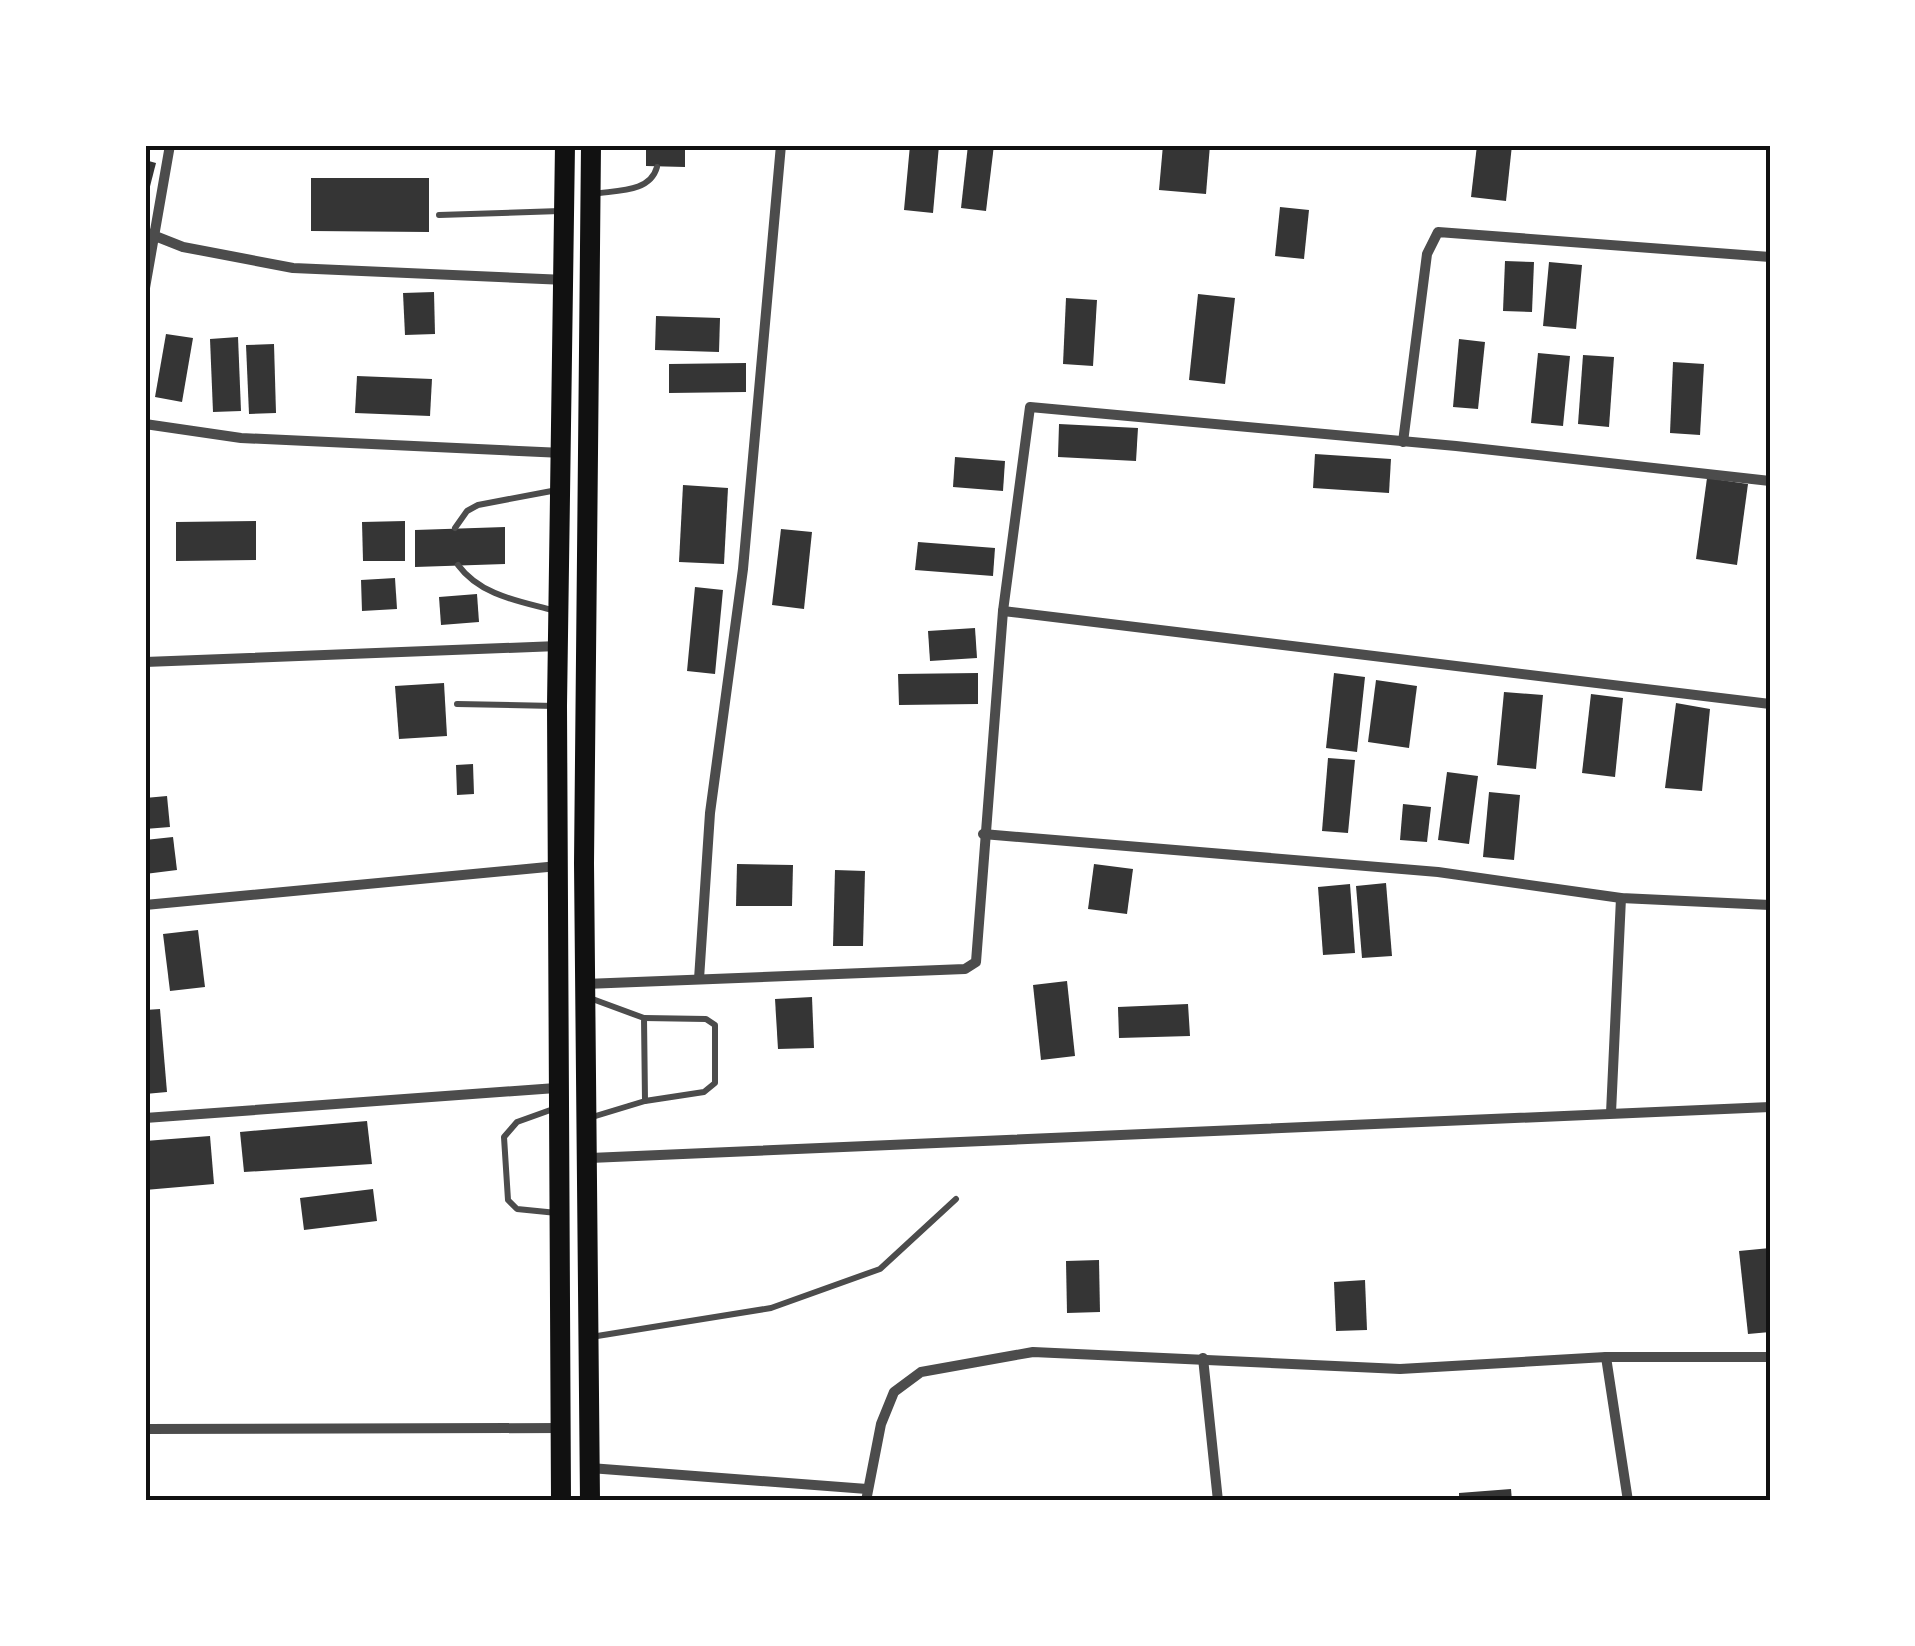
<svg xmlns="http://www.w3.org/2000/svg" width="1915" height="1646" font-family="'Public Sans',sans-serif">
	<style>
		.building { fill: #353535 }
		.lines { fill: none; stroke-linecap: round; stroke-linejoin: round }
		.service { stroke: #4c4c4c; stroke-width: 6 }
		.minor { stroke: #4c4c4c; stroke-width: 10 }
		.trunk { stroke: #111; stroke-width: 20 }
		.neatline { fill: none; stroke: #111; stroke-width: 4 }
	</style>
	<rect width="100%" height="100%" fill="#fff"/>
	<g class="building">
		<path d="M646,145H685V167L646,166Z"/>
		<path d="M910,145H939L933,213L904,210Z"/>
		<path d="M968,145H994L986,211L961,208Z"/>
		<path d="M1163,145H1210L1206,194L1159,190Z"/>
		<path d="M1477,145H1512L1506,201L1471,197Z"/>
		<path d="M145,160L156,163L146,202H145Z"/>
		<path d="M311,178H429V232L311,231Z"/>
		<path d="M1280,207L1309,210L1304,259L1275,256Z"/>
		<path d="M1505,261L1534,262L1532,312L1503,311Z"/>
		<path d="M1549,262L1582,265L1576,329L1543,326Z"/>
		<path d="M434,292L435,334L405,335L403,293Z"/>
		<path d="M1198,294L1235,298L1225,384L1189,380Z"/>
		<path d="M1066,298L1097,300L1093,366L1063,364Z"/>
		<path d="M656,316L720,318L719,352L655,350Z"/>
		<path d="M166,334L193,338L182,402L155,397Z"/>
		<path d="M238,337L241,411L213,412L210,339Z"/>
		<path d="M1459,339L1485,342L1478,409L1453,407Z"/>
		<path d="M274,344L276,413L249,414L246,345Z"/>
		<path d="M1538,353L1570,356L1563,426L1531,423Z"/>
		<path d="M1583,355L1614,357L1609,427L1578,424Z"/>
		<path d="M1673,362L1704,364L1700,435L1670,433Z"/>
		<path d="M746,363V392L669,393V364Z"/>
		<path d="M357,376L432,379L430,416L355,413Z"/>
		<path d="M1059,424L1138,428L1136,461L1058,457Z"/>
		<path d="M1315,454L1391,459L1389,493L1313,488Z"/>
		<path d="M955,457L1005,461L1003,491L953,487Z"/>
		<path d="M1707,478L1748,484L1737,565L1696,559Z"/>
		<path d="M683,485L728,488L724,564L679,562Z"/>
		<path d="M256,521V560L176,561V522Z"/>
		<path d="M405,521V561H363L362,522Z"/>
		<path d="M505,527V564L415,567V530Z"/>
		<path d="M781,529L812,532L804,609L772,605Z"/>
		<path d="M918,542L995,548L993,576L915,570Z"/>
		<path d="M395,578L397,609L362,611L361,580Z"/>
		<path d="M695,587L723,590L715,674L687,671Z"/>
		<path d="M477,594L479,622L441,625L439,597Z"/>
		<path d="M975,628L977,658L930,661L928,631Z"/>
		<path d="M978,673V704L899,705L898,674Z"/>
		<path d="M1334,673L1365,677L1357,752L1326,748Z"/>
		<path d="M1376,680L1417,686L1409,748L1368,742Z"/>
		<path d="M444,683L447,736L399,739L395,686Z"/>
		<path d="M1504,692L1543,695L1536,769L1497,765Z"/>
		<path d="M1591,694L1623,698L1615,777L1582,773Z"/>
		<path d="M1676,703L1710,709L1702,791L1665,788Z"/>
		<path d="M1328,758L1355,760L1348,833L1322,831Z"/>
		<path d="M473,764L474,794L457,795L456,765Z"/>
		<path d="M1447,772L1478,776L1469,844L1438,840Z"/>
		<path d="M1489,792L1520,795L1514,860L1483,857Z"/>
		<path d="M167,796L170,827L145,829V798Z"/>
		<path d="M1403,804L1431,807L1427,842L1400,840Z"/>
		<path d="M173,837L177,870L145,874V840Z"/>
		<path d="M737,864L793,865L792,906H736Z"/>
		<path d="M1094,864L1133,869L1127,914L1088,909Z"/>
		<path d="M835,870L865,871L863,946H833Z"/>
		<path d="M1386,883L1392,956L1362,958L1356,886Z"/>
		<path d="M1350,884L1355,953L1323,955L1318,887Z"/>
		<path d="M198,930L205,987L170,991L163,934Z"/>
		<path d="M1067,981L1075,1056L1041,1060L1033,985Z"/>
		<path d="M812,997L814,1048L778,1049L775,999Z"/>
		<path d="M1188,1004L1190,1036L1119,1038L1118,1007Z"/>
		<path d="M160,1009L167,1092L145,1094V1010Z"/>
		<path d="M367,1121L372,1164L244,1172L240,1132Z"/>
		<path d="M210,1136L214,1184L145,1190V1141Z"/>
		<path d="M373,1189L377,1221L304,1230L300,1198Z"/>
		<path d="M1770,1248V1332L1748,1334L1739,1251Z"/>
		<path d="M1099,1260L1100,1312L1067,1313L1066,1261Z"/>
		<path d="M1365,1280L1367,1330L1336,1331L1334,1282Z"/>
		<path d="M1511,1489L1512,1501H1459V1493Z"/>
	</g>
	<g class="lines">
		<g class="service">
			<path d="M593,194C616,190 650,193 657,167"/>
			<path d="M439,215L560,211"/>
			<path d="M455,528L467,511L478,505L557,490"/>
			<path d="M458,565C480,595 518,601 552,610"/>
			<path d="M457,704L555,706"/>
			<path d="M587,997L644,1018L645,1101L589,1118"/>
			<path d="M644,1018L706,1019L715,1025V1083L704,1092L645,1101"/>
			<path d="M556,1108L517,1122L504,1137L508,1200L517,1209L557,1213"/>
			<path d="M591,1337L771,1308L880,1269L956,1199"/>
		</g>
		<g class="minor">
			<path d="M145,232L183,247L293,268L566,280"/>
			<path d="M145,288L170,145"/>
			<path d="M145,424L241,438L563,453"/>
			<path d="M1403,442L1427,254L1438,232L1770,257"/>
			<path d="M1003,611L1770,704"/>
			<path d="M145,662L558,646"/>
			<path d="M983,834L1438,872L1621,898L1770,905"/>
			<path d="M145,905L558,866"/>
			<path d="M699,979L710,813L743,569L781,145"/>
			<path d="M585,984L965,969L976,962L1003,611L1030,407L1456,446L1770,481"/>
			<path d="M1611,1113L1621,898"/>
			<path d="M145,1118L556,1088"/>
			<path d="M590,1158L1770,1107"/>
			<path d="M1203,1358L1218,1501"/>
			<path d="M145,1429L561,1428"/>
			<path d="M590,1468L867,1489"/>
			<path d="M866,1501L881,1424L894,1392L921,1372L1033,1352L1400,1369L1606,1357"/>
			<path d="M1628,1501L1606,1357H1770"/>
		</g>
		<g class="trunk">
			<path d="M561,1501L557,706L565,145"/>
			<path d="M590,1501L584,863L591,145"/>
		</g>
	</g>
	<rect width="1915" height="1646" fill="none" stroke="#ffffff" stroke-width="295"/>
	<rect x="148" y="148" width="1620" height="1350" class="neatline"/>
</svg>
